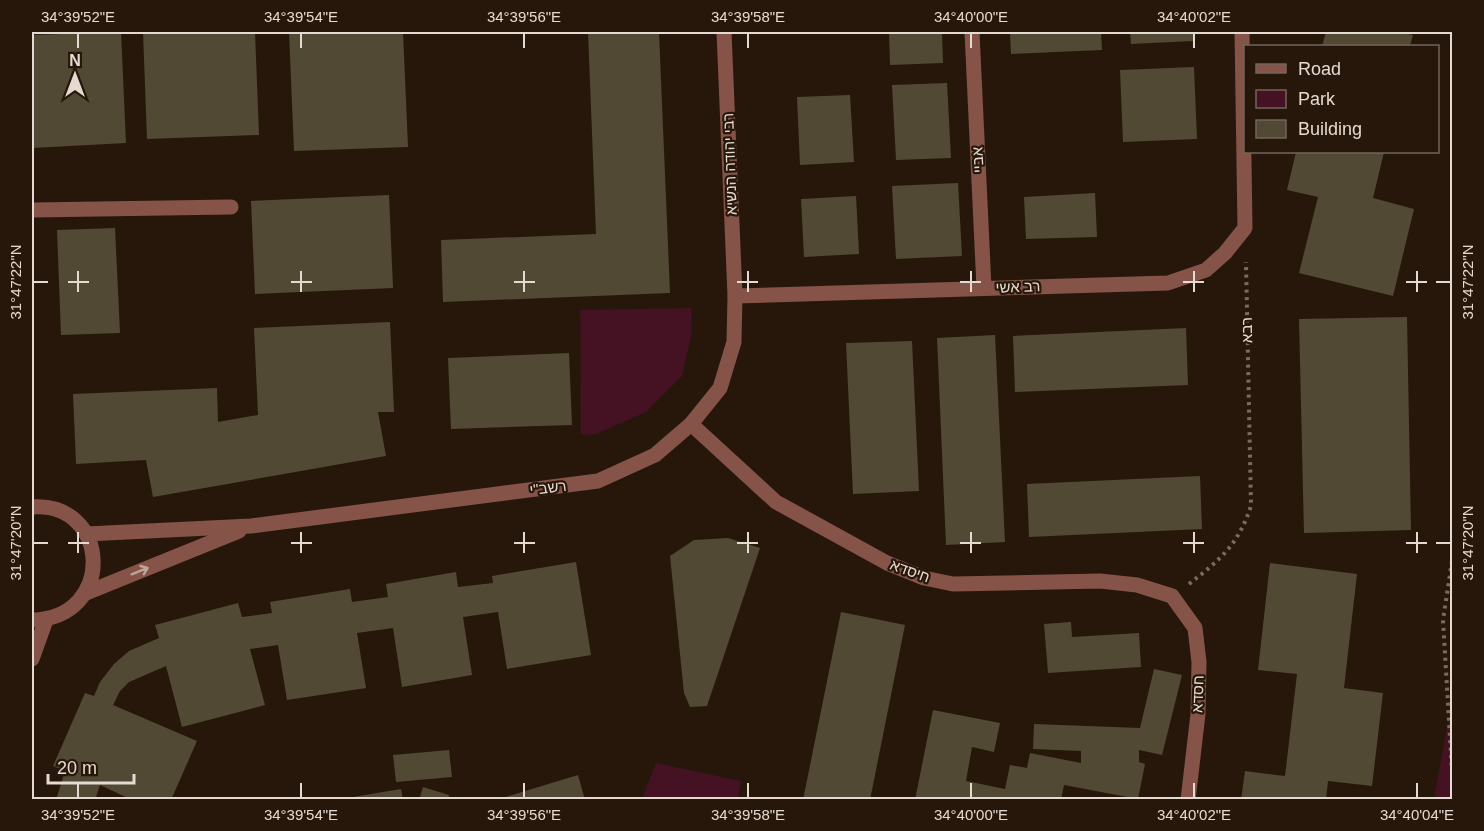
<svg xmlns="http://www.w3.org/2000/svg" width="1484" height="831" font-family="Arial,'Noto Sans Hebrew',sans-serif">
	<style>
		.green { fill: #441222 }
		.building { fill: #514934 }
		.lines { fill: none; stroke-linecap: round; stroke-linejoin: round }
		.path { stroke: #796b60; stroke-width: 4; stroke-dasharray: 3 4.5; stroke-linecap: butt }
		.service { stroke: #855348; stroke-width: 15 }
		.minor { stroke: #855348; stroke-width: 15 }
		.tertiary { stroke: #855348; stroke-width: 15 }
		.oneway { stroke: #bfa49a }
		.ticks { fill: none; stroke: #e5dad1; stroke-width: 2 }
		.labels { text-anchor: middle; stroke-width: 4.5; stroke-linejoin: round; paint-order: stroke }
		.street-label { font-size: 15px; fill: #e5dad1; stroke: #27170a }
		.neatline { fill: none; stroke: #e5dad1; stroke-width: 2 }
		.ticks-label { font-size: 15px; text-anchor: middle; fill: #e5dad1 }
	</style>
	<rect width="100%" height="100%" fill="#27170a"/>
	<g class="green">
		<path d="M691,308L692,332L682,376L646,412L596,434L581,435L580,310Z"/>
		<path d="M1452,699V799H1434Z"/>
		<path d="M656,763L741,781L738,799H642Z"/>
	</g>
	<g class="building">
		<path d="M121,32L126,143L32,148V35Z"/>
		<path d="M143,32H255L259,135L147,139Z"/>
		<path d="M289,32H403L408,147L294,151Z"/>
		<path d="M588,32H659L670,293L443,302L441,240L596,234Z"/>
		<path d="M889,32H942L943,63L890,65Z"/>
		<path d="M1010,32H1101L1102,50L1011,54Z"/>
		<path d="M1130,32H1193V41L1131,44Z"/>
		<path d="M1326,32H1399L1413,35L1410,46H1322Z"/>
		<path d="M1194,67L1197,139L1123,142L1120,70Z"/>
		<path d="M947,83L951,158L896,160L892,85Z"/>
		<path d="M850,95L854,162L800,165L797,97Z"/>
		<path d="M1296,152H1384L1373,198L1414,209L1393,296L1299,273L1318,197L1287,190Z"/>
		<path d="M958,183L962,256L896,259L892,186Z"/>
		<path d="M1095,193L1097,237L1026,239L1024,197Z"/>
		<path d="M389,195L393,288L255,294L251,201Z"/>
		<path d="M856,196L859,254L804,257L801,199Z"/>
		<path d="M115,228L120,333L61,335L57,230Z"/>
		<path d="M1407,317L1411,530L1304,533L1299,319Z"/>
		<path d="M390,322L394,412H378L386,456L153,497L146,460L76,464L73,394L217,388L218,422L258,415L254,328Z"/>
		<path d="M1186,328L1188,385L1015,392L1013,336Z"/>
		<path d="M995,335L1005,542L946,545L937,338Z"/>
		<path d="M912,341L919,491L853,494L846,343Z"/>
		<path d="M569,353L572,425L451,429L448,358Z"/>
		<path d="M1200,476L1202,529L1029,537L1027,484Z"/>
		<path d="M728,538L760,548L707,706L690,707L684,693L670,556L694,540Z"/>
		<path d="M576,562L591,655L507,669L498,612L463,617L472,675L402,687L393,628L357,633L366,688L287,700L278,645L250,649L265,705L182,727L166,666L129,682L120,691L113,705L197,741L171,800H132L100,785L95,800H56L65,771L53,766L85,693L94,696L100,682L114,664L129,651L159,638L155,625L238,603L242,617L272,613L270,602L350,589L352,602L388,597L386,584L456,572L458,587L493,583L492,576Z"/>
		<path d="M1270,563L1357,574L1344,688L1383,693L1372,786L1328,781L1326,800H1241L1245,771L1285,776L1297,674L1258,670Z"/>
		<path d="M841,612L905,625L870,800H803Z"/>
		<path d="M1071,622L1072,637L1139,633L1141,667L1048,673L1044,624Z"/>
		<path d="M1154,669L1182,675L1162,755L1139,750V762L1145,764L1138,799L1064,785L1061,800H915L933,710L1000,723L994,752L972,747L966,781L1005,789L1010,765L1027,768L1030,753L1081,763V751L1033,749L1034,724L1140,728Z"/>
		<path d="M449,750L452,777L396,782L393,755Z"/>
		<path d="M578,775L585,800H499V799Z"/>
		<path d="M423,787L449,795L448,800H419Z"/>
		<path d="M401,789L403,800H347V798Z"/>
	</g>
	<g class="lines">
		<g class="path">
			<path d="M1452,561L1443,620L1452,772"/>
			<path d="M1189,584C1221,559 1238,545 1251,506L1246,262"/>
			<path d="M1452,800V798"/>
		</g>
		<path class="service" d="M32,210L231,207"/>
		<g class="minor">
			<path d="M972,32L984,288"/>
			<path d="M735,296L1168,283L1206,270L1225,253L1245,228L1242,32"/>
			<path d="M691,424L776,502L887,563L924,578L953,584L1100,581L1137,585L1172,596L1195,628L1199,662L1198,714L1188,800"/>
		</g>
		<g class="tertiary">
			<path d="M32,507C110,501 117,618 32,620"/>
			<path d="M86,534L251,526L598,481L655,455L691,424L720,388L734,342L735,296L724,32"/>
			<path d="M86,593L239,531"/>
			<path d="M32,659L46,620"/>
		</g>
	</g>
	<defs><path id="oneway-shaft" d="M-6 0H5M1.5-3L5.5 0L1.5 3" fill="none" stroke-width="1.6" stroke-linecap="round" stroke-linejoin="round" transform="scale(1.5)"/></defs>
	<use class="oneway" href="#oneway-shaft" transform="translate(140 571) rotate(-22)"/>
	<path class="ticks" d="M78,33V48M301,33V48M524,33V48M748,33V48M971,33V48M1194,33V48M78,271V292M301,271V292M524,271V292M748,271V292M971,271V292M1194,271V292M1417,271V292M33,282H48M68,282H89M291,282H312M514,282H535M737,282H758M960,282H981M1183,282H1204M1406,282H1427M1436,282H1451M78,532V553M301,532V553M524,532V553M748,532V553M971,532V553M1194,532V553M1417,532V553M33,543H48M68,543H89M291,543H312M514,543H535M737,543H758M960,543H981M1183,543H1204M1406,543H1427M1436,543H1451M78,783V798M301,783V798M524,783V798M748,783V798M971,783V798M1194,783V798M1417,783V798"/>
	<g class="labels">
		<g class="street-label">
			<text transform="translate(978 160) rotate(-93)" y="5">אביי</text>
			<text transform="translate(730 164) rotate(-92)" y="5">רבי יהודה הנשיא</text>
			<text transform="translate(1018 287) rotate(-2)" y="5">רב אשי</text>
			<text transform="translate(1247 330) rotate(-91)" y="5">רבא</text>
			<text transform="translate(548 488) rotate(-7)" y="5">רשב"י</text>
			<text transform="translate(910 571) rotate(20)" y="5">חיסדא</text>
			<text transform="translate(1198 694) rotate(-88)" y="5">חסדא</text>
		</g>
	</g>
	<rect width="1484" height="831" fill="none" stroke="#27170a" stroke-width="66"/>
	<rect x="1244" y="45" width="195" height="108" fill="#27170a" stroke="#73655a" stroke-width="1.5"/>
	<rect x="1256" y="64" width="30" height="9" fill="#855348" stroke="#73655a" stroke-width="1.5"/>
	<text x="1298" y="75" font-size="18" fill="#e5dad1">Road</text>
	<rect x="1256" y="90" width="30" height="18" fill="#441222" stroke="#73655a" stroke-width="1.5"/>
	<text x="1298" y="105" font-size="18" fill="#e5dad1">Park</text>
	<rect x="1256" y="120" width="30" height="18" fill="#514934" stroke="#73655a" stroke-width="1.5"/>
	<text x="1298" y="135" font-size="18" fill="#e5dad1">Building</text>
	<g transform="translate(75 75)" stroke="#27170a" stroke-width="4.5" paint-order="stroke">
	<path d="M0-4.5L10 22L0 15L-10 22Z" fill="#e5dad1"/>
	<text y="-9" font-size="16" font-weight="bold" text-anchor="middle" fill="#e5dad1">N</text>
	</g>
	<path d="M48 774v9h86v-9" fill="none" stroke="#e5dad1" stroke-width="3"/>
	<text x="57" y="774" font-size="18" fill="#e5dad1" stroke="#27170a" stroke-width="4.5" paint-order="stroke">20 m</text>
	<rect x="33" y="33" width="1418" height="765" class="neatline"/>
	<g class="ticks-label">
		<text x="78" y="22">34°39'52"E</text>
		<text x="301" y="22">34°39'54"E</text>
		<text x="524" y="22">34°39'56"E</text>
		<text x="748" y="22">34°39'58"E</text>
		<text x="971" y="22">34°40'00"E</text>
		<text x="1194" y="22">34°40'02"E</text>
		<text transform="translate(16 282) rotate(-90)" y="5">31°47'22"N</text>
		<text transform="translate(1468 282) rotate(-90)" y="5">31°47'22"N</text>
		<text transform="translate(16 543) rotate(-90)" y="5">31°47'20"N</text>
		<text transform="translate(1468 543) rotate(-90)" y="5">31°47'20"N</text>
		<text x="78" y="820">34°39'52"E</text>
		<text x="301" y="820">34°39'54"E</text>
		<text x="524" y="820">34°39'56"E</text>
		<text x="748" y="820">34°39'58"E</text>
		<text x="971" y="820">34°40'00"E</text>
		<text x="1194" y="820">34°40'02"E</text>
		<text x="1417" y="820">34°40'04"E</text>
	</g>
</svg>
